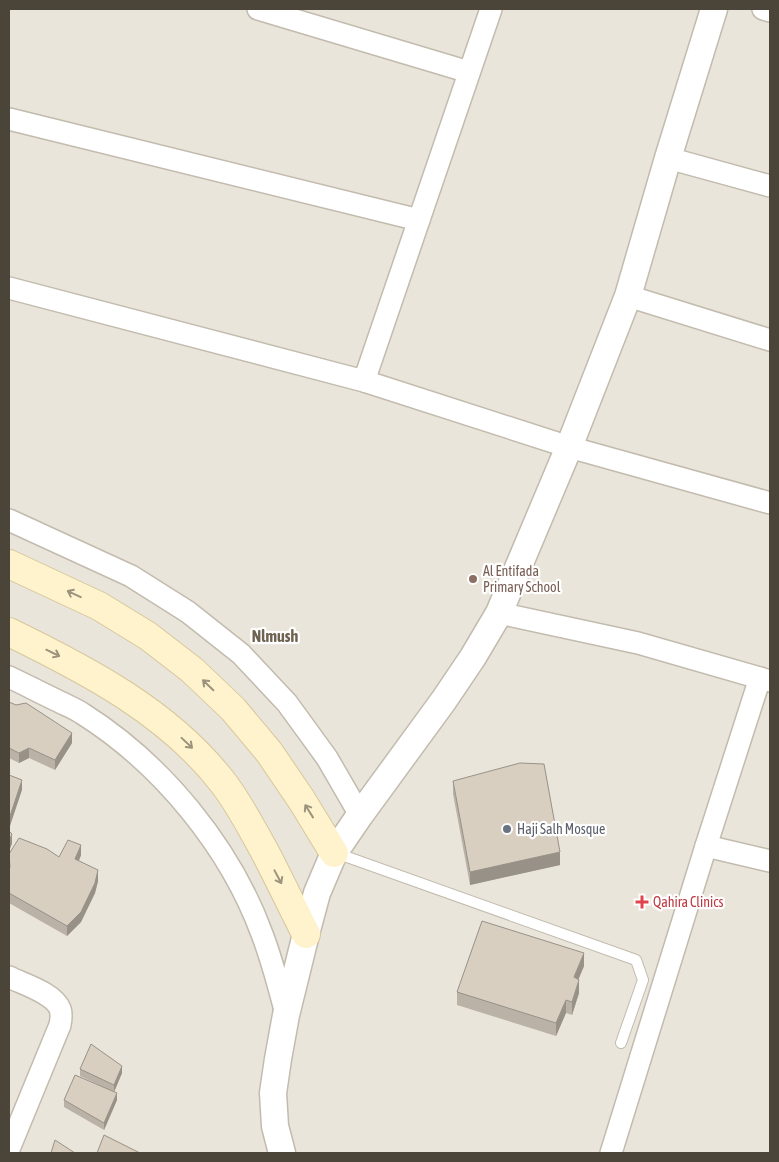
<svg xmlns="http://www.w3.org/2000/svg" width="779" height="1162" font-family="'Asap Condensed',sans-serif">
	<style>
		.residential { fill: #eae5da }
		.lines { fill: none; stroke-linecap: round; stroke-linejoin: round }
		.service-casing { stroke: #c2bbae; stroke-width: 12 }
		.minor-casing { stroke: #c2bbae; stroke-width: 24 }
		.tertiary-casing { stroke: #c2bbae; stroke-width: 29 }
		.secondary-casing { stroke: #d6c79b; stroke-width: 30 }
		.service { stroke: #fff; stroke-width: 10 }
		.minor { stroke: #fff; stroke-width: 21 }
		.tertiary { stroke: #fff; stroke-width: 26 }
		.secondary { stroke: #fff3cd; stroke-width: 28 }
		.wall { fill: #bab2a6 }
		.shaded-wall { fill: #979187 }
		.building { fill: #d8cfc1; stroke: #979187 }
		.oneway { stroke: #9c937c }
		.education-dot { fill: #8d6e63; stroke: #fff; stroke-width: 2 }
		.worship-dot { fill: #6b7280; stroke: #fff; stroke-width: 2 }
		.health-dot { fill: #e0444e; stroke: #fff; stroke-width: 2 }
		.labels { text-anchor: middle; stroke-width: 4.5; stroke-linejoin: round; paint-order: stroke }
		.education-label { font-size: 14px; fill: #785e54; stroke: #fff; text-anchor: start }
		.worship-label { font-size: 14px; fill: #5b616d; stroke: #fff; text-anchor: start }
		.health-label { font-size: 14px; fill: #be3a42; stroke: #fff; text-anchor: start }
		.quarter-label { font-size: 16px; font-weight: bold; fill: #6e6250; stroke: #fff }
	</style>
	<rect width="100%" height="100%" fill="#f6f3ec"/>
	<rect class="residential" x="9" y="9" width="761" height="1144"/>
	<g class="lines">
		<g class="service-casing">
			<path id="service" d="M336,853L636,960L643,980L621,1043"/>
		</g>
		<g class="minor-casing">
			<g id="minor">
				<path d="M258,9L469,72"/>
				<path d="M763,9L770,11"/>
				<path d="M9,119L419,220"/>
				<path d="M668,158L770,186"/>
				<path d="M9,288L364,381L569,447L770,503"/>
				<path d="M628,296L770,340"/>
				<path d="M364,381L491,9"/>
				<path d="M9,520L131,576L188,612L241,654L287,703L327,758L360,815"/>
				<path d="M499,613L638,643L770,681"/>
				<path d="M9,677C26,685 43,694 60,702C68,706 76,709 83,714C162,764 230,847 262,934C272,960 279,987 286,1014"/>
				<path d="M706,846L770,861"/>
				<path d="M9,977C23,984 54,993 60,1009C62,1014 61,1020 60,1025L9,1149"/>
				<path d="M611,1153L706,846L760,678"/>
			</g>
		</g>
		<g class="tertiary-casing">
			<path id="tertiary" d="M282,1153L275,1126L273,1093L278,1059L286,1015L306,934L317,893L334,853L360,815L444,700L473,657L499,613L569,447L628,296L668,158L714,9"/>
		</g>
		<g class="secondary-casing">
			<g id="secondary">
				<path d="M9,564L99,606L148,636L192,670L233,709L269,752L301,799L334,853"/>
				<path d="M9,632C87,670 170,713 224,784C240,805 252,829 265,852C279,879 292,906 306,934"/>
			</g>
		</g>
		<use href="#service" class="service"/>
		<use href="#minor" class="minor"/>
		<use href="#tertiary" class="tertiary"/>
		<use href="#secondary" class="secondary"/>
	</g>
	<g class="wall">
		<path d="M9,702L72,743L55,770L29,758L19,763L9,758Z"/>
		<path d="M453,781L560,865L470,885L453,794Z"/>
		<path d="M9,854L59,857L81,855L79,861L98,881L95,893L81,922L67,936L9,903Z"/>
		<path d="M584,966L578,980L579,993L572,1015L566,1013L556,1036L457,1005V992Z"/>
		<path d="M80,1069L122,1073L114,1092L80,1076Z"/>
		<path d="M64,1100H117L104,1130L64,1107Z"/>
	</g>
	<g class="shaded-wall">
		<path d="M72,733V743L55,770V760Z"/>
		<path d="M29,748V758L19,763V753Z"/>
		<path d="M22,780V790L9,829V819Z"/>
		<path d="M12,834V844L9,851V841Z"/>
		<path d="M81,845V855L75,869V859Z"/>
		<path d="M560,852V865L470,885V872Z"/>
		<path d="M98,870V881L95,893L81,922L67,936V926Z"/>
		<path d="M584,953V966L574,990V977Z"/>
		<path d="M579,980V993L572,1015V1002Z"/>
		<path d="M566,1000V1013L556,1036V1023Z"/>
		<path d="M122,1066V1073L114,1092V1085Z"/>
		<path d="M117,1093V1100L104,1130V1123Z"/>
	</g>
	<g class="building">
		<path d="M9,702L16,705L26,703L72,733L55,760L29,748L19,753L9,748Z"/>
		<path d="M520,763L544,764L560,852L470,872L453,781Z"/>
		<path d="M9,775L22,780L9,819Z"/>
		<path d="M9,831L12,834L9,841Z"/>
		<path d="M19,838L47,849L59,857L68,840L81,845L75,859L98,870L95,883L81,912L67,926L9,893V869L10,867L9,854Z"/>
		<path d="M482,921L584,953L574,977L579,980L572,1002L566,1000L556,1023L457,992Z"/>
		<path d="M91,1044L122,1066L114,1085L80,1069Z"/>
		<path d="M75,1075L117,1093L104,1123L64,1100Z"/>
		<path d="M104,1135L140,1153H97Z"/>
		<path d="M55,1140L75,1153H51Z"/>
	</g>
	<defs><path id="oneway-shaft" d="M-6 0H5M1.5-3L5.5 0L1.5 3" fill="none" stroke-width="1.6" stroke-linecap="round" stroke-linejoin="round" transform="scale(1.25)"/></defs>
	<g class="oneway">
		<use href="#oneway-shaft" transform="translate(74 594) rotate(-155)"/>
		<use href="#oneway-shaft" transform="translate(53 653) rotate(26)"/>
		<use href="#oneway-shaft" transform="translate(208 685) rotate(-136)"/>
		<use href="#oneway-shaft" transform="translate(187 743) rotate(43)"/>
		<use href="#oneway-shaft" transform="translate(309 811) rotate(-122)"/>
		<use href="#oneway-shaft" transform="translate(278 877) rotate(62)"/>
	</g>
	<circle class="education-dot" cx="473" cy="579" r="5"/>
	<circle class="worship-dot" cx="507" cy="829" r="5"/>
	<path class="health-dot" d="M639.5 894.5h5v5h5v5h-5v5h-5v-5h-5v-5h5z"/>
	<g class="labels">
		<g class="education-label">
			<text x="483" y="576">Al Entifada<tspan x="483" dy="16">Primary School</tspan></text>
		</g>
		<g class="worship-label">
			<text x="517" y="834">Haji Salh Mosque</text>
		</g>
		<g class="health-label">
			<text x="653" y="907">Qahira Clinics</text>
		</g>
		<g class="quarter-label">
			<text x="275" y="642">Nlmush</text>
		</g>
	</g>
	<rect width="779" height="1162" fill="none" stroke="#4b4439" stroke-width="20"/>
</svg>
